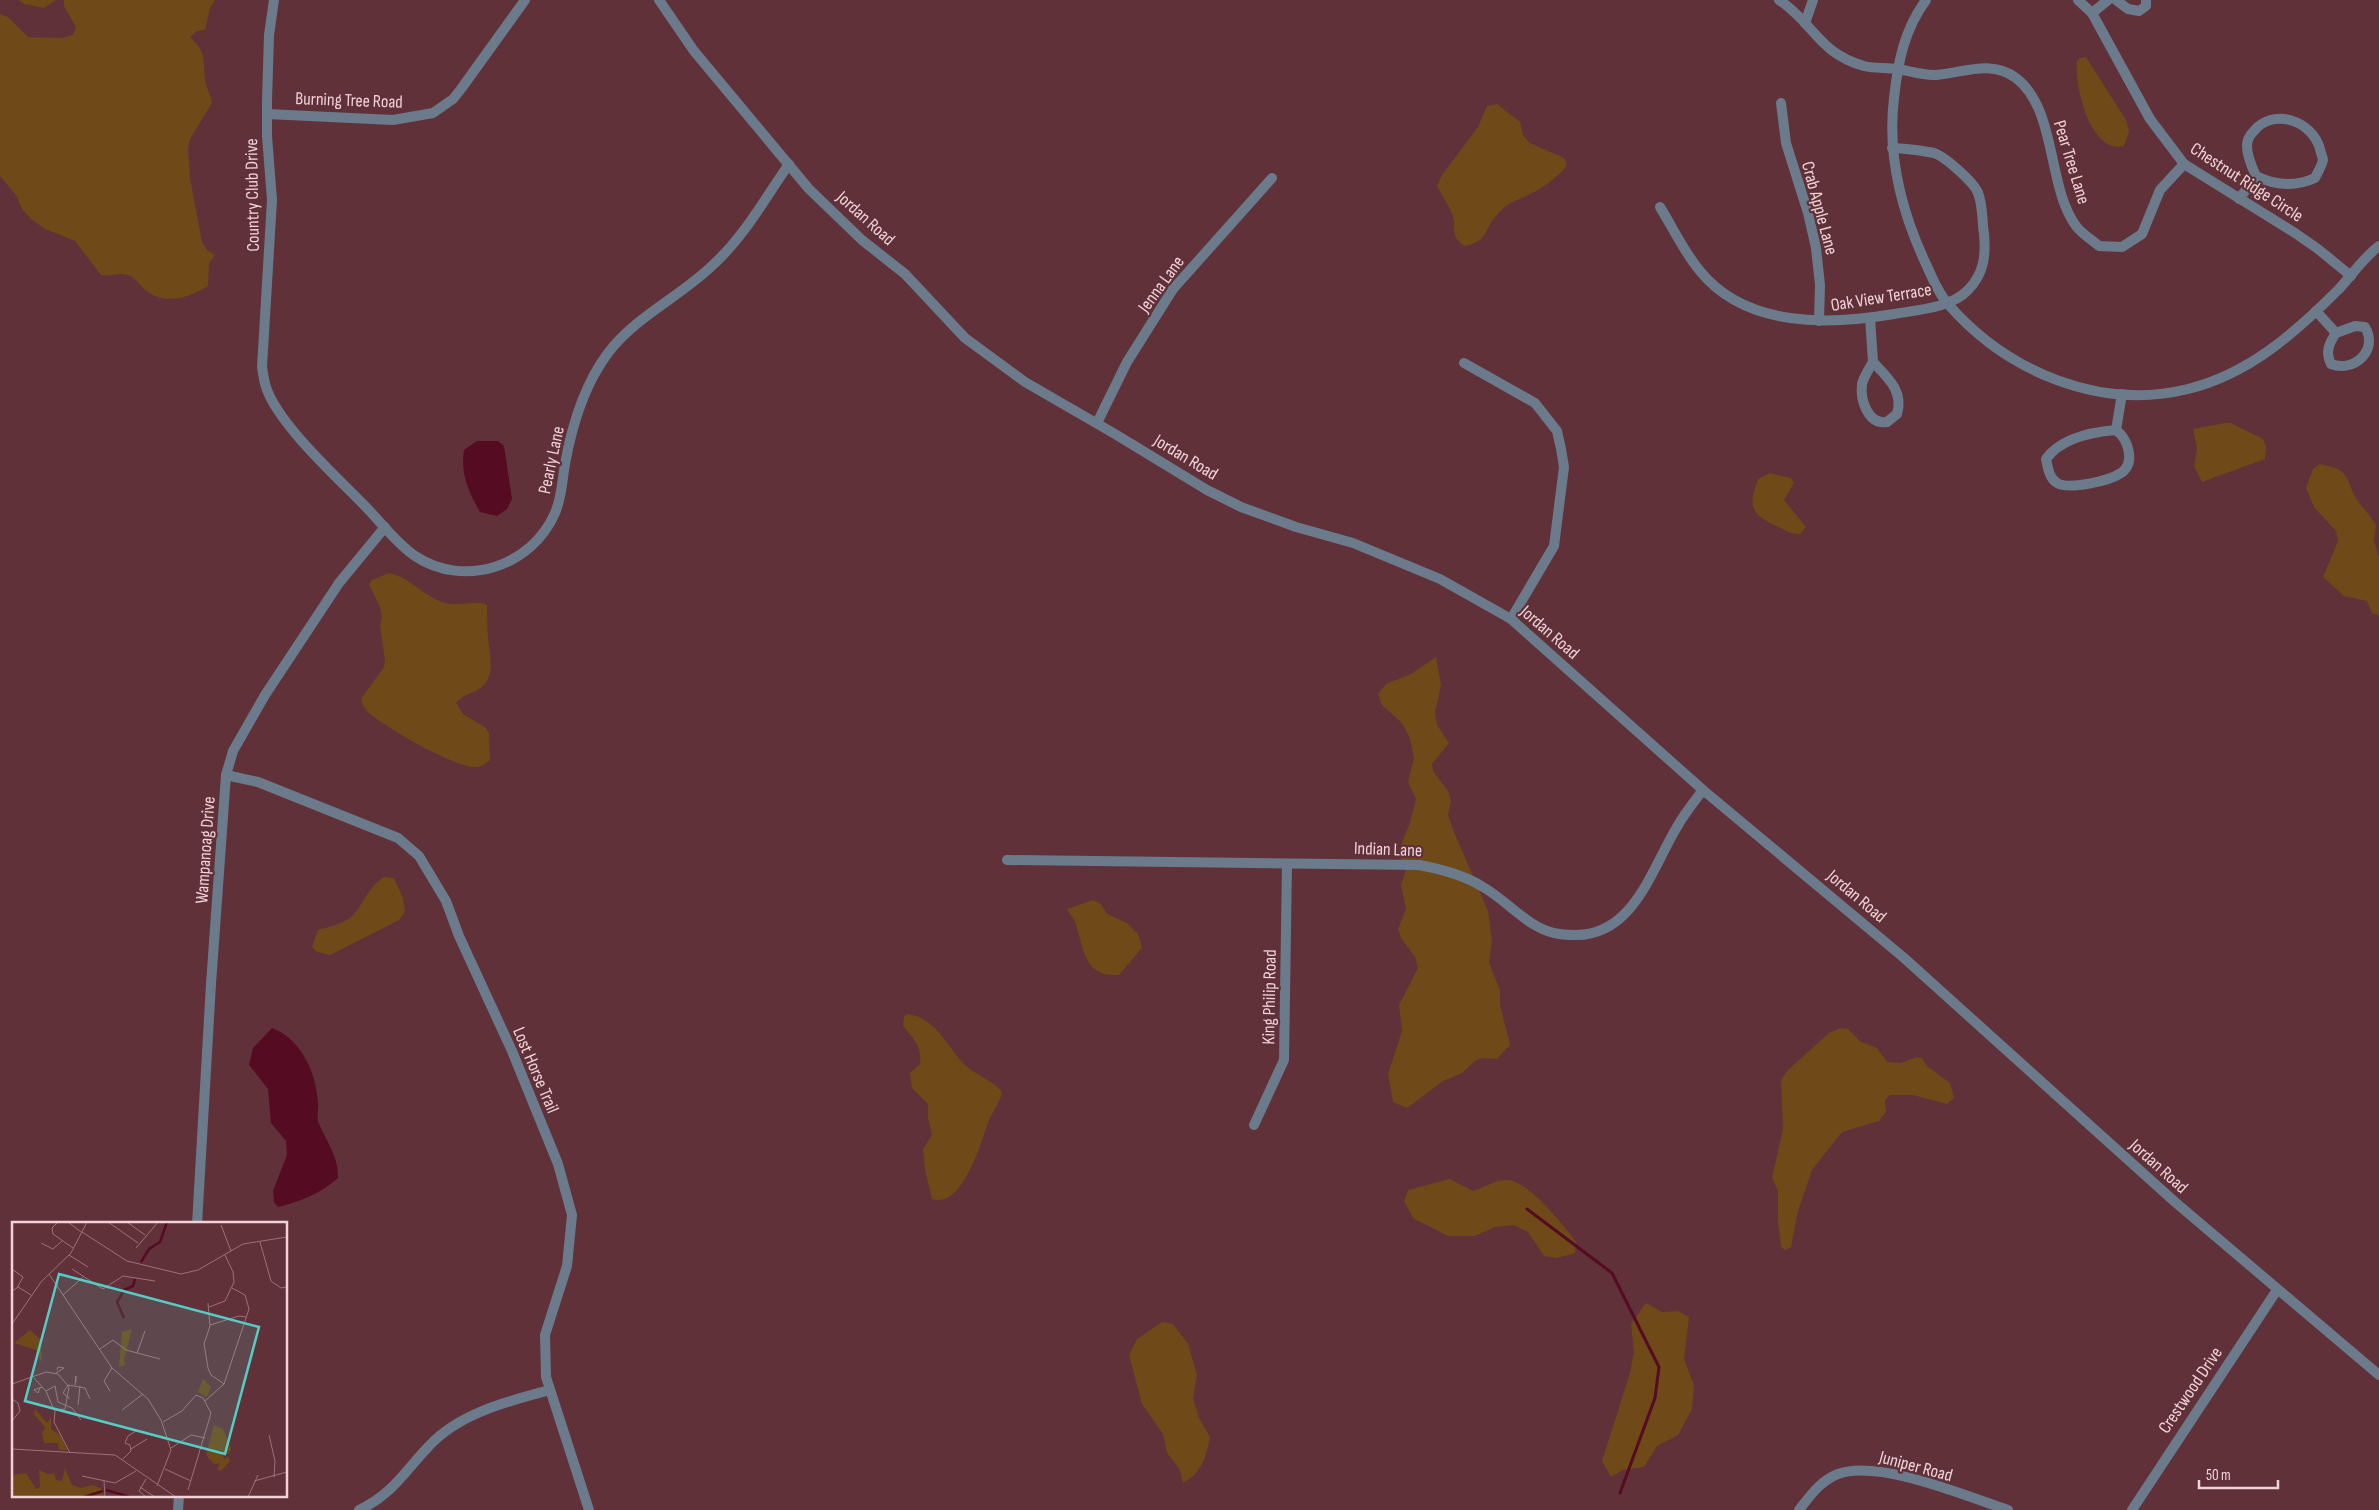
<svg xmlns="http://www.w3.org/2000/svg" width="2379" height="1510" font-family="'Sofia Sans Condensed',sans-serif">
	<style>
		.green { fill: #6f4918 }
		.water { fill: #550b21 }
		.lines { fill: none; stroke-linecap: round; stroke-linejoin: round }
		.stream { stroke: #550b21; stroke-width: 3 }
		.minor { stroke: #6b7b8b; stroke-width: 10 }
		.labels { text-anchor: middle; stroke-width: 4.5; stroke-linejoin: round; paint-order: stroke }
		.street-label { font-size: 18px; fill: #f1d3d7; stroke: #603139 }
		.inset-river { fill: none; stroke: #550b21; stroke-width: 2.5 }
		.inset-road { fill: none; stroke: #9a7278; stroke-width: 1 }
		.view { fill: #54cdc6; fill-opacity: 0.15; stroke: #54cdc6; stroke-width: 2.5 }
		.inset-edge { fill: none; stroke: #f1d3d7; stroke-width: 2.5 }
	</style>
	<rect width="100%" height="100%" fill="#603139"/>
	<g class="green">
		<path d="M19,0H56L44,8L24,4Z"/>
		<path d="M64,0H215L210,8L205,30L197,31L190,37C207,53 203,59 205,80C206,88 211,94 212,103L190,139L188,149L190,178L202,242L207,250L215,255L209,263L208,286C187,299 162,306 143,288C138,283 135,277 128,275C120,272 110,277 101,275L75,241L45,229L31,219L22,209L16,195L0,176V14L8,17L28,37L62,38L73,35L76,27L64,6Z"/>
		<path d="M2086,57L2126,120L2129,131L2124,146C2090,155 2074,85 2077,61L2080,58Z"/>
		<path d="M1497,104L1520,122L1523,135L1530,143L1564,158L1567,164L1565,168C1558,175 1550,183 1541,188C1525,199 1509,199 1496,216C1483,231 1488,242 1464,246C1448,234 1458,228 1452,214C1448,204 1442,195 1437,186L1442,175L1478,127L1487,106Z"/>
		<path d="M2225,423H2231L2263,439L2266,446L2265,459L2202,482L2194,466L2197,448L2193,429Z"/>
		<path d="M2320,464C2354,470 2344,481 2359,503C2365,510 2371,517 2376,525L2374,541L2379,557V616L2372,613L2367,601L2344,596L2323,577L2338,541L2336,531L2314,507L2306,488L2313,469Z"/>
		<path d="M1770,473L1791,478L1794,483L1784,500L1806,527L1800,534C1790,534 1783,529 1774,525C1749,513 1749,504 1758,479Z"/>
		<path d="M389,573C410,577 424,597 445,603C459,607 476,599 487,605C487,616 487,627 488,637C489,653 496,674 483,686C475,694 464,693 456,703L463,714L486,728L489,734L490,760C485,764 481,768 473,767C453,766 384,727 368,712C364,708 362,704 361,699L384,667L385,660L380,626L382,617L380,607L369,584L372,580Z"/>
		<path d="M1436,657L1441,685L1435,712L1437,725L1449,743L1432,764L1433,771L1448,791L1451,801L1448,815L1454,832L1488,911L1492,941L1489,963L1500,990V1005L1510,1045L1497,1059L1482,1058L1475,1061L1462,1073L1443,1081L1407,1108L1393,1102L1388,1074L1402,1031L1399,1005L1418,968L1415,957L1401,938L1398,929L1406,909L1401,885L1406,870L1398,852L1410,823L1416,799L1408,782L1414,758L1410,738L1402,723L1382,705L1378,694L1386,684L1411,674Z"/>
		<path d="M384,877L394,878L403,898L405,912L399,920L330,955L317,952L312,947L318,930C329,927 347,923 354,914C365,901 369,886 384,877Z"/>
		<path d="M1093,900L1101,904L1107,914L1127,923L1138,934L1142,948L1119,975C1083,978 1084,947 1075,922C1073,917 1069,914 1067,909Z"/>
		<path d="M907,1014C935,1017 947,1046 964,1064C976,1076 991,1078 1002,1092C1000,1103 993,1111 989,1120C981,1142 963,1209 932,1199L925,1170L923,1149L932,1135L928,1118V1104L912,1088L910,1073L920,1064C922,1046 914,1039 903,1026L904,1017Z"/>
		<path d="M1841,1028L1848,1029L1861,1042L1877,1048L1887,1062L1901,1063L1917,1057L1922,1058L1927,1066L1950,1083L1954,1098L1947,1104L1913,1095H1890L1885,1100L1886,1112L1879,1121L1842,1132L1812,1170L1798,1211L1791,1247L1785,1250L1781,1247L1778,1221V1191L1772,1178L1783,1129L1781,1080L1788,1070L1829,1033Z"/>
		<path d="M1450,1179L1473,1191C1483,1188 1497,1179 1507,1180C1529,1181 1563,1225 1576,1242L1575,1253L1557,1258L1544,1256L1528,1232L1514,1225L1495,1227L1475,1236H1448L1413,1218L1404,1201L1408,1190Z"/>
		<path d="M1646,1303L1662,1312L1678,1311L1689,1317L1684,1359L1694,1385L1692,1409L1678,1435L1657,1446L1644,1467L1623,1470L1611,1477L1602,1461L1630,1373L1634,1352L1631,1324Z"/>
		<path d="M1162,1322L1173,1324L1188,1344L1197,1375L1193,1398L1199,1418L1210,1437C1206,1457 1202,1473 1183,1483L1179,1468L1167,1453L1163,1434L1142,1404L1129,1355L1137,1339Z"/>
	</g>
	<g class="water">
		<path d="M477,441H498L504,446L512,499L507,509L497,516L480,512C469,493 460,473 464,450Z"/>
		<path d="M272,1028C301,1039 316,1072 318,1102C319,1109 316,1118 319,1124C327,1142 339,1158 338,1178C320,1194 301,1201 278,1207L274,1202L273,1191L287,1155L286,1141L271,1123L268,1089L249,1065L253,1048Z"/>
	</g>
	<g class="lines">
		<path class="stream" d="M1527,1209L1612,1273L1659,1367L1655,1398L1620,1493"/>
		<g class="minor">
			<path d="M274,0L269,35L267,101V136L272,200L262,367C263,373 264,381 266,387C278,424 336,476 364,505C380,521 396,543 415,556C465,589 532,566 555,513C562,497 562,481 565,464C572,425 584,385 608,353C637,315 682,296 715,263C745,235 766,197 789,164"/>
			<path d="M659,0L694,51L809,189L862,240L905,274L965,338L1025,382L1115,434L1207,490L1241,507L1296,527L1353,543L1440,579L1511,619L1703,790L1903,957L2175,1202L2379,1375"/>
			<path d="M1779,0C1814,23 1818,53 1864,66C1875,69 1887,67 1898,69C1910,71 1924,76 1936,75C1963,73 1991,59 2016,78C2057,109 2047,187 2076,226C2082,234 2092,240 2099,246L2122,247L2142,234L2160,190L2184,164"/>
			<path d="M1926,0C1904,30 1898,62 1894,98C1887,156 1901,211 1926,264C1932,277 1938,293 1948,304C2006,371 2099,411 2188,389C2249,374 2295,333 2339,289C2352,275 2364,257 2379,246"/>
			<path d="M2078,0L2092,13L2150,119L2184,164L2295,233L2318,249L2351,276"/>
			<path d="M2116,0L2128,9L2139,11L2146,6V0"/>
			<path d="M2092,13L2108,0"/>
			<path d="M1805,23L1813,0"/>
			<path d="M1781,103L1786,143L1808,213L1816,248L1820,285L1819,321"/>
			<path d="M267,114L393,120L433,113L453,99L461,89L525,0"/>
			<path d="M2239,199L2256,176C2276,186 2295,187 2315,178C2317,173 2322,166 2323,160C2323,157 2320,152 2320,149C2312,120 2272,107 2253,132C2249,136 2247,141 2247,146C2247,157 2252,167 2256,176"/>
			<path d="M1660,207C1673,228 1684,252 1700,271C1746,328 1829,325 1894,314C1917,310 1951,308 1968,290C1984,274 1986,255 1984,234C1982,221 1983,205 1978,193C1974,182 1944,156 1934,153C1925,151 1901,148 1892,148"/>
			<path d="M2316,311L2336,333L2355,326L2365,327C2379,350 2354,373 2331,364C2325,352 2329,343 2336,333"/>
			<path d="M1870,318L1873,362C1887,377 1904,391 1897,414L1887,422C1868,425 1860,400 1862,384C1864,376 1869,369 1873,362"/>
			<path d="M1464,363L1535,403L1557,431L1561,449L1564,467L1554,546L1511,619"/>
			<path d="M1097,423L1127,362L1173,289L1272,178"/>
			<path d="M2116,430C2128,439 2136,463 2121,473C2109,481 2069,490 2057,483C2049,478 2048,468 2046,459C2061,438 2091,432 2116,430L2122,394"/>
			<path d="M226,775L258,782L398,838L419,856L446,901L459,936L512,1051L558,1164L572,1215L567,1266L545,1335L546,1377L589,1510"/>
			<path d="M1007,860L1419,865C1441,869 1464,875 1483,887C1501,897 1515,913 1533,924C1548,933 1558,935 1576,935C1634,935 1652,868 1677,827C1684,814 1694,802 1703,790"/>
			<path d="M1254,1125L1284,1060L1287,864"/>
			<path d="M197,1224L211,984L226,775L233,751L265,695L339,583L385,527"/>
			<path d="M178,1510L179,1496"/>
			<path d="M359,1510C392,1495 405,1471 429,1446C459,1413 509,1401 550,1390"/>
			<path d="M1799,1510C1810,1496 1820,1481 1838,1474C1879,1459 1966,1496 2008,1510"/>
			<path d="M2132,1510L2277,1290"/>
		</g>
	</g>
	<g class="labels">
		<g class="street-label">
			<text transform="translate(349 100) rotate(2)" y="6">Burning Tree Road</text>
			<text transform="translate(2072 162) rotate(73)" y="6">Pear Tree Lane</text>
			<text transform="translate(2247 182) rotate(33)" y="6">Chestnut Ridge Circle</text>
			<text transform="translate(252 195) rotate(-91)" y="6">Country Club Drive</text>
			<text transform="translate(1820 208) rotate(75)" y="6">Crab Apple Lane</text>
			<text transform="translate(866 218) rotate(42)" y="6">Jordan Road</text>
			<text transform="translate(1161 284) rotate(-54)" y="6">Jenna Lane</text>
			<text transform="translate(1881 297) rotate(-9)" y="6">Oak View Terrace</text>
			<text transform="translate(1186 457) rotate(31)" y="6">Jordan Road</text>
			<text transform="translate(551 460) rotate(-78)" y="6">Pearly Lane</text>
			<text transform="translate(1550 632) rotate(41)" y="6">Jordan Road</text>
			<text transform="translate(1388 849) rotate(2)" y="6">Indian Lane</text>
			<text transform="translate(205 850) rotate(-86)" y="6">Wampanoag Drive</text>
			<text transform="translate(1857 896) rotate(40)" y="6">Jordan Road</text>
			<text transform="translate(1269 997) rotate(-89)" y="6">King Philip Road</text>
			<text transform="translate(536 1070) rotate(67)" y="6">Lost Horse Trail</text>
			<text transform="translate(2159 1166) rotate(42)" y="6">Jordan Road</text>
			<text transform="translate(2190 1390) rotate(-56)" y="6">Crestwood Drive</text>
			<text transform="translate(1916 1466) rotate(15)" y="6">Juniper Road</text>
		</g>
	</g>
	<g transform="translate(12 1222)">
		<rect width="275" height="275" fill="#603139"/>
		<path d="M120,107L112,137L113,143L107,145L110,110ZM18,108L28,117L30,141L24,128L2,121ZM191,157L199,165L195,175L186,170ZM23,187L35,201L39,195V207L48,213L55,228H47L46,221H32L30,212L33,205L22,192ZM202,203L211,207L219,226L217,232L207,228L213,237L216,234L218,239L209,249L205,248L208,241L202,242L194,233ZM53,246L60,263L69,266L80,263L90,267L92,274L0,275V253L14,251L24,267L28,265L27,248L36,252H41L42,249L44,258L50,259Z" fill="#6f4918"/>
		<path class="inset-river" d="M129,40L137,27L148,20L155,0M112,68L121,64L123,57M111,70L105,80L112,96M94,268L118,275M72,275L91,269"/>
		<path class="inset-road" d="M46,0L40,6L41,12L61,26M56,0L69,10M96,0L126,21M115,0L133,13M209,3L219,29M70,10L115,39L169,52L186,48L231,22L275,15M248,20L259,59L269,66L275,65M29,21L41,27L50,19M124,26L146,0M57,33L76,45M0,47L11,55L5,66L0,69M60,47L91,67L111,54L143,59M37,52L100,146L136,177L149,198L159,228L145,264M6,65L19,73M51,73L71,55M196,81L198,104L192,122L196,146L199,153L212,162M197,85L213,79L222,60L221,50L213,33M0,102L29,60L59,31L75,0M198,103L227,94L234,95M88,127L101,118L114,128L148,137M125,131L133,109M44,151L52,146L46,145L45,148M0,162L34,150L46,152L57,165L53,187L42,188L34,169L22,156M63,163L64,154V160M28,166L26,171L22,168L30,165M34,169L43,164L46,180L60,186L69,198M98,169L92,159L100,146M0,177L6,181L8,189L0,199M58,177L51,171L56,163L73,166L78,177M193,179L212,162L237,87L233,73L220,66M66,183L68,164M110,188L131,172M43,189L42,200L58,231M151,200L170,189L184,173L191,176L199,191L176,268M257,213L263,239L262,255M159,226L179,213L193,216M0,227L103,233L164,275M119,227L135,217M111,237L119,229L118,223L113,221L116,214L124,209M153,247L179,259M70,254L103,261L124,249M134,257L127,269L134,275M92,259L93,275M242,259L275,250M128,265L143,275M236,275L246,253"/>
		<path class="view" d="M47,52L247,105L213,232L13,179Z"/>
		<rect width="275" height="275" class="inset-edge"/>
	</g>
	<path d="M2199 1480v8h79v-8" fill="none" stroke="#f1d3d7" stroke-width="2.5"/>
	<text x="2206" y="1480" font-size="15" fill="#f1d3d7" stroke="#603139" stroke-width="4" paint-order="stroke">50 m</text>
</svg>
